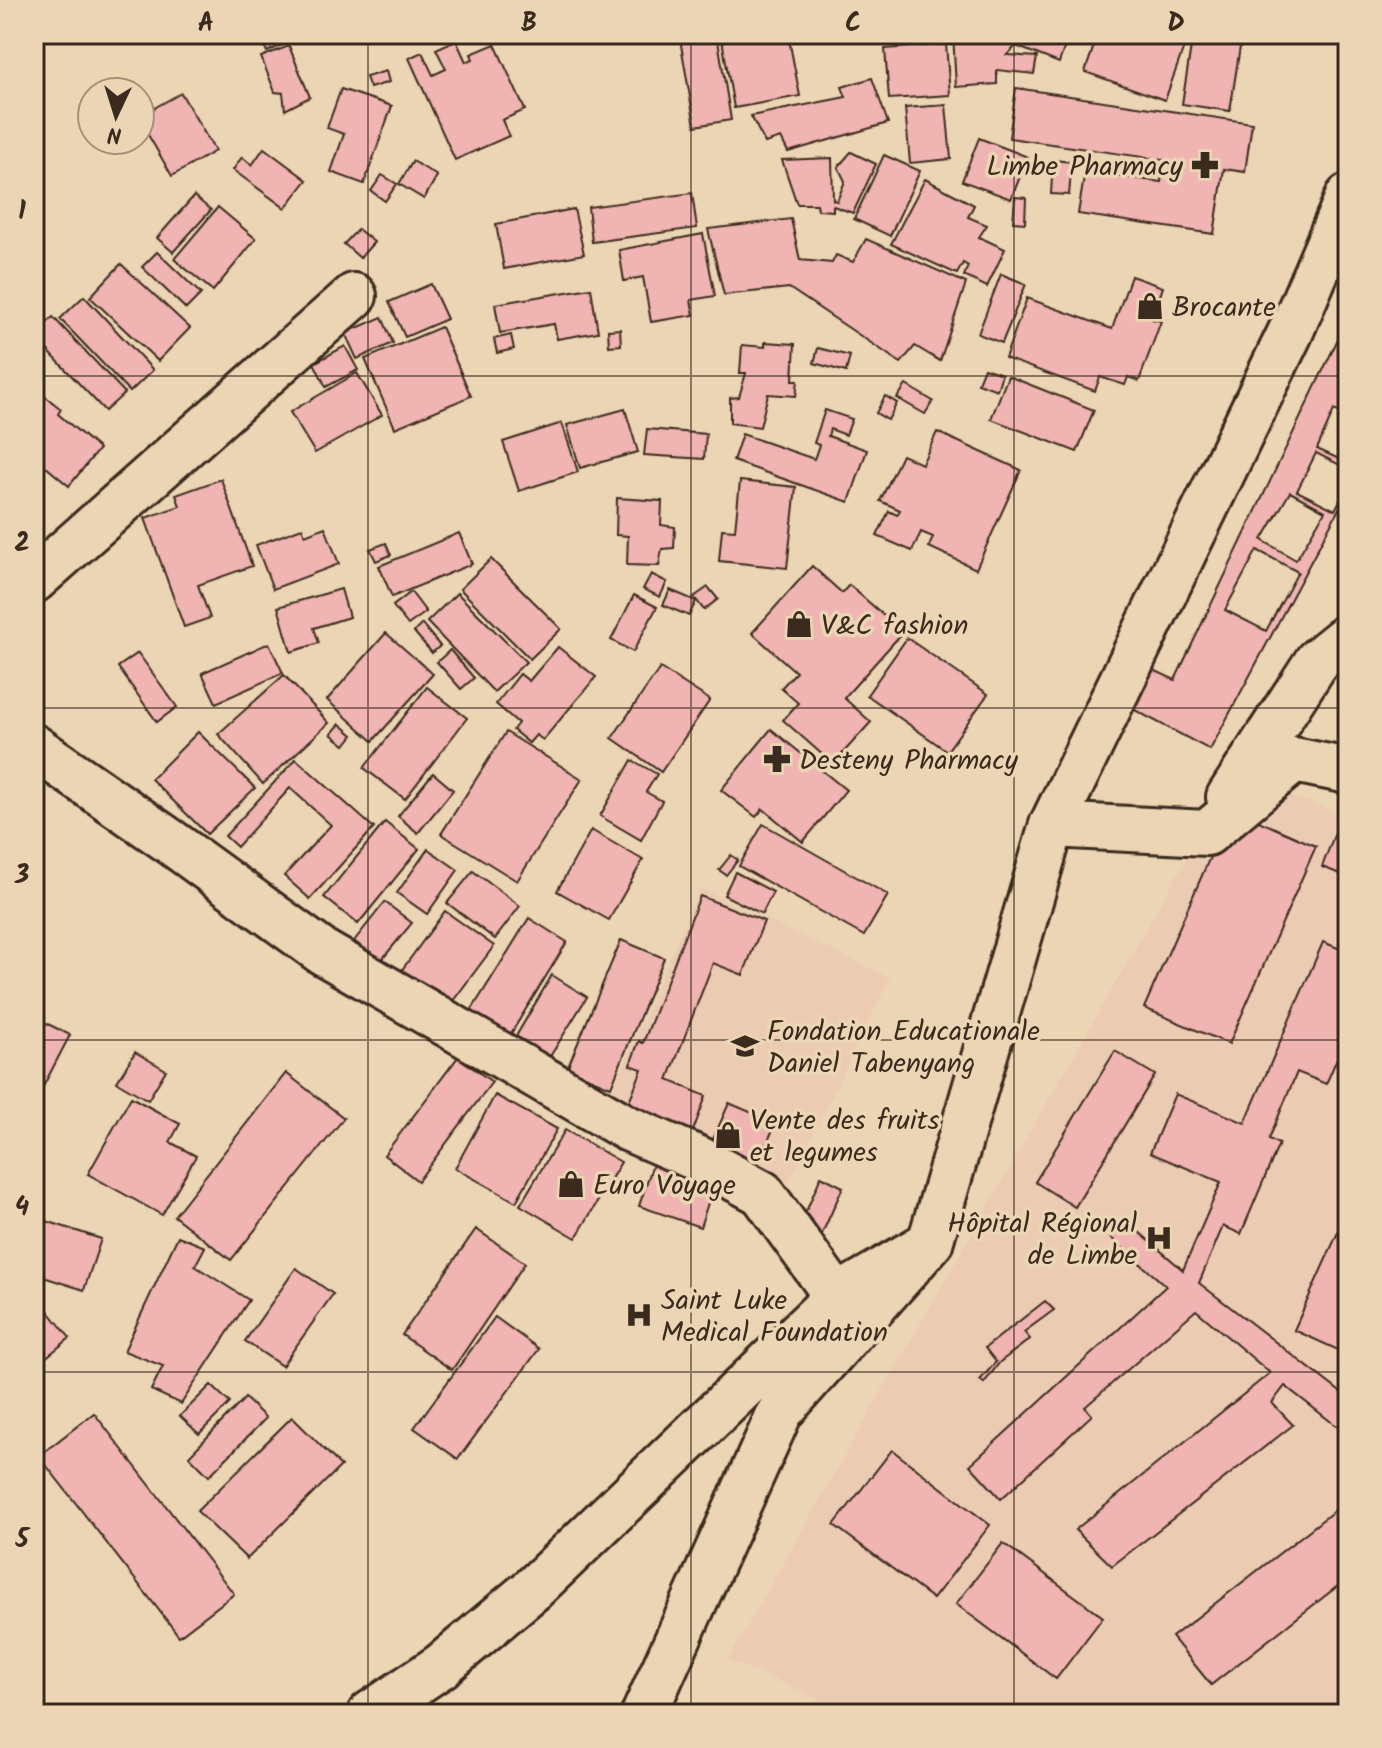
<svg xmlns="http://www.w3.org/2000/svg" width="1382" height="1748" font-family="Kalam,sans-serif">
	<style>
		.built { fill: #eccbb3 }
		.building { fill: #f0b4b2; stroke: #3b2a1e; stroke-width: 2; fill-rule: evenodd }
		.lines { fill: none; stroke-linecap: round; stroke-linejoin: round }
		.minor-casing { stroke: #3b2a1e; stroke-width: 50 }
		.highway-casing { stroke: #3b2a1e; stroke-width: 50 }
		.minor { stroke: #ebd5b4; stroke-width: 44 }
		.highway { stroke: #ebd5b4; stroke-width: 44 }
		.grid { fill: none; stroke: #3b2a1e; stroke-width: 2; stroke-opacity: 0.55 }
		.labels { text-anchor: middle; stroke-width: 7; stroke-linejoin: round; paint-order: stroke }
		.poi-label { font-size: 28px; fill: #3b2a1e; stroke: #ebd5b4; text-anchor: start }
		.neatline { fill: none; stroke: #3b2a1e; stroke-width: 3 }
		.grid-label { font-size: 26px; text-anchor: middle; font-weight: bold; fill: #3b2a1e }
	</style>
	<rect width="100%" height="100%" fill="#ebd5b4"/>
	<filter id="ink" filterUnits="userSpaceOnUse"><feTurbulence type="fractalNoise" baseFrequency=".0125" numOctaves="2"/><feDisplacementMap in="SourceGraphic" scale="16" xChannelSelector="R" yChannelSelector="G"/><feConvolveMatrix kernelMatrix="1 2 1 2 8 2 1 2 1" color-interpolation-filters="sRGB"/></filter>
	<g filter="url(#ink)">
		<g class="built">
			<path d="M1234,776L1348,816V1714H809L817,1698L728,1660Z"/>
			<path d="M700,888L890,978L789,1183L605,1108Z"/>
		</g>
		<g class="building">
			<path d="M259,34H296L298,38L267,52Z"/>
			<path d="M717,34L731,120L695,126L680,39Z"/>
			<path d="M721,34H788L800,96L734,108Z"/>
			<path d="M880,34H944V37L881,44Z"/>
			<path d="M953,34H1069L1059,63L1016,46L1007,55L1037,57L1034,74L997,70V84L956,87Z"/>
			<path d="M1098,34H1148L1184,47L1165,100L1085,72Z"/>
			<path d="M1193,34H1242L1230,111L1182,104Z"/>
			<path d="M456,40L466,62L473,59L471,54L495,44L525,110L502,120L509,136L455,160L409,58L422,52L433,75L446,69L436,49Z"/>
			<path d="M946,44L950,95L889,99L885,49Z"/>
			<path d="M289,46L310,97L285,110L283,93L275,92L261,57Z"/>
			<path d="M386,71L389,82L370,88L366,77Z"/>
			<path d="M872,78L888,123L788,152L781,138L765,143L751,116L846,97L842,87Z"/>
			<path d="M1016,88L1252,123L1245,172L1224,169L1214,234L1078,214L1085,171L1161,182L1164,160L1009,138Z"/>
			<path d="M341,89L392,106L364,184L331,172L344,134L327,128Z"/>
			<path d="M181,93L215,151L172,176L140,121V116Z"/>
			<path d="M946,105L951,159L910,163L905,108Z"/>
			<path d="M979,138L1028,157L1011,199L962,181Z"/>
			<path d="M264,148L307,180L285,208L233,170L242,157L252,165Z"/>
			<path d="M851,152L876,164L853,213L833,206V211L818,210L817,204H797L782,160L832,158L833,200L837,201L845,181L838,167Z"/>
			<path d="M884,155L920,171L890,236L854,219Z"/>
			<path d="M1053,160L1072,162L1069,195L1051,194Z"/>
			<path d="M413,161L437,176L424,199L399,184Z"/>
			<path d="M382,175L397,184L385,201L371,191Z"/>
			<path d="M925,179L974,205L968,217L987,225L979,237L1005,249L987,287L964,276L968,266L963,263L957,274L891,244Z"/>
			<path d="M692,193L697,228L592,242L588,207Z"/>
			<path d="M194,196L211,210L173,252L157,238Z"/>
			<path d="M1015,197L1026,198L1025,223L1013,222Z"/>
			<path d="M218,207L256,239L213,291L174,259Z"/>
			<path d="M574,209L584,254L504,269L496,224Z"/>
			<path d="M791,219L800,260L832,263L836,255L853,262L866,239L966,283L940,361L915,346L901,363L789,288L724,295L708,229Z"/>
			<path d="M358,229L374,242L360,258L344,244Z"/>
			<path d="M703,234L715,296L691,300L694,315L651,322L643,277L624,281L619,250Z"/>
			<path d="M157,252L201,294L186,309L142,267Z"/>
			<path d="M121,264L190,328L158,361L90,297Z"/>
			<path d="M1327,264L1348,276V281L1330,273L1143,665L1175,680L1348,318V416L1334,410L1317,449L1348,463V469L1316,453L1297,491L1335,510L1348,485V492L1210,750L1097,690ZM1290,492L1325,511L1296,560L1262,540ZM1257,550L1298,572L1266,631L1225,610Z"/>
			<path d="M1001,274L1026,284L1002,343L978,334Z"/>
			<path d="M1131,276L1163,287L1152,319L1161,321L1139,381L1128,377L1125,385L1100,377L1095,391L1005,358L1027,298L1112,329Z"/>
			<path d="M431,284L447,319L405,337L389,302Z"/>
			<path d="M591,288L598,332L557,339L554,324L500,333L495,304Z"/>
			<path d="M84,296L153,370L130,392L60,319Z"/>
			<path d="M53,317L125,393L105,411L34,336Z"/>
			<path d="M382,317L393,343L357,359L345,333Z"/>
			<path d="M441,327L471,396L395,428L365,359Z"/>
			<path d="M620,329L621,345L609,346L608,330Z"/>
			<path d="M511,335L514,349L497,353L494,339Z"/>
			<path d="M765,342L795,344L793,380H798L796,396L768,394L760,427L730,423V398L739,397L746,373H740L742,345L765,347Z"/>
			<path d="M345,346L358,370L326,387L314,363Z"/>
			<path d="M818,348L850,356L846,372L814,363Z"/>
			<path d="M984,368L1002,374L997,390L978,383Z"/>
			<path d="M357,373L382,415L315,453L290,412Z"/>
			<path d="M1008,376L1094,410L1077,452L991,419Z"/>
			<path d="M906,385L933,401L925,414L897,398Z"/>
			<path d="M885,396L897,403L888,420L876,413Z"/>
			<path d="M46,397L61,409L58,414L99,449L69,486L34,457V407L36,409Z"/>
			<path d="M625,409L638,452L580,468L567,425Z"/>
			<path d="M825,410L852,419L846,435L830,429L828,436L867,450L849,502L733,461L742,434L814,459L819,445L814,443Z"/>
			<path d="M562,423L578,472L519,491L503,442Z"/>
			<path d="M647,429L706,434L704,459L644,455Z"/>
			<path d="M937,432L1021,470L976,569L929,547L933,537L921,532L912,551L877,536L889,511L897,515L900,510L880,501L902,455L922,464Z"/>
			<path d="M221,479L252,566L198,585L210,618L184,627L145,518L180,506L176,495Z"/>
			<path d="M740,481L796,487L787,568L719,561L722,529L735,530Z"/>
			<path d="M617,498L662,501L661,525L675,527L674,548L662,549L659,566L627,565L628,536L616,535Z"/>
			<path d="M325,527L339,564L273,589L256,545L302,528L305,535Z"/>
			<path d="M459,533L472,564L392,597L379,566Z"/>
			<path d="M386,543L391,555L376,561L370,549Z"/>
			<path d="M491,559L561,629L530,659L460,589Z"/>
			<path d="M812,566L842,593L849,585L903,632L844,698L871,722L833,764L783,720L798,703L781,688L796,672L752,633Z"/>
			<path d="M651,574L667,582L660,597L643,589Z"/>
			<path d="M708,587L718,599L704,610L694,597Z"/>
			<path d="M341,589L349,617L314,628L319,643L291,652L278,607Z"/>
			<path d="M670,590L696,601L689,616L663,605Z"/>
			<path d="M411,592L426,612L408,625L393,606Z"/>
			<path d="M457,593L526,662L494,692L427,622Z"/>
			<path d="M634,595L657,607L633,652L611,640Z"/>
			<path d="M422,624L440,646L432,653L414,632Z"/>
			<path d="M386,633L433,674L373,741L327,700Z"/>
			<path d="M907,638L988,694L947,751L867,695Z"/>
			<path d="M269,643L283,673L216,703L202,673Z"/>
			<path d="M558,647L596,677L543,740L536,735L529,743L513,730L518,723L496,704L520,674L529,681Z"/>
			<path d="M450,650L474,678L461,689L437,662Z"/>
			<path d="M138,653L177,707L157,722L118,667Z"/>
			<path d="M660,668L710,700L661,772L612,738Z"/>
			<path d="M284,675L329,723L263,784L218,734Z"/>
			<path d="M427,687L467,718L405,799L364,768Z"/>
			<path d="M340,724L353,735L345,745L331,734Z"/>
			<path d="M771,729L846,790L803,842L763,809L756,817L721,790Z"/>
			<path d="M198,732L255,788L207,834L151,779Z"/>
			<path d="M506,732L582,779L517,881L441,834Z"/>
			<path d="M296,759L374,828L310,899L284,876L331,825L290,788L237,847L225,836Z"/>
			<path d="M632,760L657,774L646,792L662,801L641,840L600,816Z"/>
			<path d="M433,773L453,790L418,833L398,816Z"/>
			<path d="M1231,809L1316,846L1229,1044L1144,1008Z"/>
			<path d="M385,822L419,849L358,924L324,897Z"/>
			<path d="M763,824L888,895L864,936L739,866Z"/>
			<path d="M1338,825L1348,829V877L1322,867Z"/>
			<path d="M591,830L643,860L609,920L557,891Z"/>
			<path d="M428,849L458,870L427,914L397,893Z"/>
			<path d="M731,855L738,860L726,875L719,870Z"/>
			<path d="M473,871L520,906L495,939L447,903Z"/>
			<path d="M735,872L773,892L762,914L724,895Z"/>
			<path d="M700,896L764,921L743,975L713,963L668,1080L706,1096L690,1139L624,1114L642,1069L630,1065L639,1041L643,1043Z"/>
			<path d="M385,902L412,923L380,962L354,941Z"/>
			<path d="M445,911L494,946L444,1013L396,978Z"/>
			<path d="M529,918L567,942L510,1035L471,1011Z"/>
			<path d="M621,940L664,958L611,1087L567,1069Z"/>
			<path d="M1323,942L1348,952V1033L1326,1084L1297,1072L1269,1139L1279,1144L1241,1234L1223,1226L1199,1283L1348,1398V1435L1285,1386L1272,1403L1293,1425L1112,1566L1075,1530L1270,1373L1196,1310L1085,1407L1092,1415L1001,1499L970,1465L1166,1286L1110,1237L1124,1219L1183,1270L1221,1182L1150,1153L1175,1094L1245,1123Z"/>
			<path d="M552,975L587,997L546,1063L512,1043Z"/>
			<path d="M34,1017L70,1035L34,1104Z"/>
			<path d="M1115,1051L1155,1075L1075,1207L1035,1182Z"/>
			<path d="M135,1052L166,1070L148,1100L117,1082Z"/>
			<path d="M458,1057L492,1082L418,1181L384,1155Z"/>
			<path d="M286,1073L344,1118L231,1260L174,1216Z"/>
			<path d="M495,1095L557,1129L516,1202L455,1168Z"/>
			<path d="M131,1097L180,1124L170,1142L196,1156L162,1215L88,1174Z"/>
			<path d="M729,1103L776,1123L757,1165L711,1144Z"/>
			<path d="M565,1130L621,1162L576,1238L520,1205Z"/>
			<path d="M654,1161L715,1182L700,1227L639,1206Z"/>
			<path d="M821,1176L843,1187L817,1245L797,1233Z"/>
			<path d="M1348,1210V1352L1347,1354L1294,1330Z"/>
			<path d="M34,1217L101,1239L84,1290L34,1274Z"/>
			<path d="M476,1229L525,1263L452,1370L402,1335Z"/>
			<path d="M178,1236L205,1247L195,1266L249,1300L181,1404L151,1390L163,1366L124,1351Z"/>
			<path d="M296,1268L333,1294L282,1366L245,1341Z"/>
			<path d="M34,1293L70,1338L34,1367Z"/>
			<path d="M1045,1301L1054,1310L1024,1332L1030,1339L1000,1362L984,1383L980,1380L996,1362L985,1348Z"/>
			<path d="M495,1317L539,1349L458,1459L414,1428Z"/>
			<path d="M211,1385L230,1403L199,1434L180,1416Z"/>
			<path d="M245,1398L266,1418L209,1476L189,1456Z"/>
			<path d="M94,1413L234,1594L179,1636L39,1456Z"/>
			<path d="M292,1417L341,1466L247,1559L197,1511Z"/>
			<path d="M892,1450L990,1525L933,1599L834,1525Z"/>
			<path d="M1348,1500V1578L1211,1685L1172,1637Z"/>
			<path d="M1003,1543L1103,1617L1056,1679L956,1604Z"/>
		</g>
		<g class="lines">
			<g class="minor-casing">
				<g id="minor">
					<path d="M34,580L354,296"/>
					<path d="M34,747L171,842L321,951L627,1128L701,1160L762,1193L837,1297"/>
					<path d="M1229,797L1317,661L1348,636"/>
					<path d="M1052,825L1207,833L1294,760L1348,771"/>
					<path d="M370,1714L441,1666L534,1588L837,1297L921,1248"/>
				</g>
			</g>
			<g class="highway-casing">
				<path id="highway" d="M644,1714L780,1412L930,1243L1052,825L1291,331L1348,197"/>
			</g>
			<use href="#minor" class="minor"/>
			<use href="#highway" class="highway"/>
		</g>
	</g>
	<path class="grid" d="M368,34V1714M691,34V1714M1014,34V1714M34,376H1348M34,708H1348M34,1040H1348M34,1372H1348"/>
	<defs>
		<g id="pharmacy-bare" transform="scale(2.16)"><path d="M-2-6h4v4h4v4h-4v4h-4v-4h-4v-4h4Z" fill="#3b2a1e" stroke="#ebd5b4" stroke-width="2.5" paint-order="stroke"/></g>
		<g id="shop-bare" transform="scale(2.16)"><path d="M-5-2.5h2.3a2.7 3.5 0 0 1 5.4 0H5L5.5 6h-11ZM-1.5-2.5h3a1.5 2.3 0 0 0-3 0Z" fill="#3b2a1e" stroke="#ebd5b4" stroke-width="2.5" paint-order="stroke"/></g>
		<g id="school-bare" transform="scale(2.16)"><path d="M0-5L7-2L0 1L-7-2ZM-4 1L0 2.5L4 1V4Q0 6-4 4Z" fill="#3b2a1e" stroke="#ebd5b4" stroke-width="2.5" paint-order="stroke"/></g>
		<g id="hospital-bare" transform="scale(2.16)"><path d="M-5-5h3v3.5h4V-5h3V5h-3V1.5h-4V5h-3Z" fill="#3b2a1e" stroke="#ebd5b4" stroke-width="2.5" paint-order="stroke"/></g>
	</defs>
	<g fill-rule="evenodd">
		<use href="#pharmacy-bare" x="1205" y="165"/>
		<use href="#shop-bare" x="1150" y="306"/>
		<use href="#shop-bare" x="799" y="624"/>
		<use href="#pharmacy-bare" x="777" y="759"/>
		<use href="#school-bare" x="745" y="1046"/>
		<use href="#shop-bare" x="728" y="1135"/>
		<use href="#shop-bare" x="571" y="1184"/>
		<use href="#hospital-bare" x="1159" y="1238"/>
		<use href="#hospital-bare" x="639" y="1315"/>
	</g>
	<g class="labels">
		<g class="poi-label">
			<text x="1183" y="175" text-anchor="end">Limbe Pharmacy</text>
			<text x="1172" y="316">Brocante</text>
			<text x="821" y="634">V&amp;C fashion</text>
			<text x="799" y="769">Desteny Pharmacy</text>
			<text x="767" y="1040">Fondation Educationale<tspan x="767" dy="32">Daniel Tabenyang</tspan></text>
			<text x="750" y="1129">Vente des fruits<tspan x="750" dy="32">et legumes</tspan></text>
			<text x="593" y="1194">Euro Voyage</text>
			<text x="1137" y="1232" text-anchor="end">Hôpital Régional<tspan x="1137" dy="32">de Limbe</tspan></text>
			<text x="661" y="1309">Saint Luke<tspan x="661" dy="32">Medical Foundation</tspan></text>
		</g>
	</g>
	<rect width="1382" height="1748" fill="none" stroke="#ebd5b4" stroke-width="88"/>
	<g transform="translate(116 116) rotate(184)"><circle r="38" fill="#ebd5b4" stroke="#a59178" stroke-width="2"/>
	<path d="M0-6L14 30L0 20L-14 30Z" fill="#3b2a1e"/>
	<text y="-12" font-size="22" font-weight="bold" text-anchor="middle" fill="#3b2a1e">N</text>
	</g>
	<rect x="44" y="44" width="1294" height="1660" class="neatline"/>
	<g class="grid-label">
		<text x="206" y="31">A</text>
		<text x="529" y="31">B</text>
		<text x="853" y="31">C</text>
		<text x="1176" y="31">D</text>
		<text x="22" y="219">1</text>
		<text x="22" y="551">2</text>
		<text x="22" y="883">3</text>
		<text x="22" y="1215">4</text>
		<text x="22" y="1547">5</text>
	</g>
</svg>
